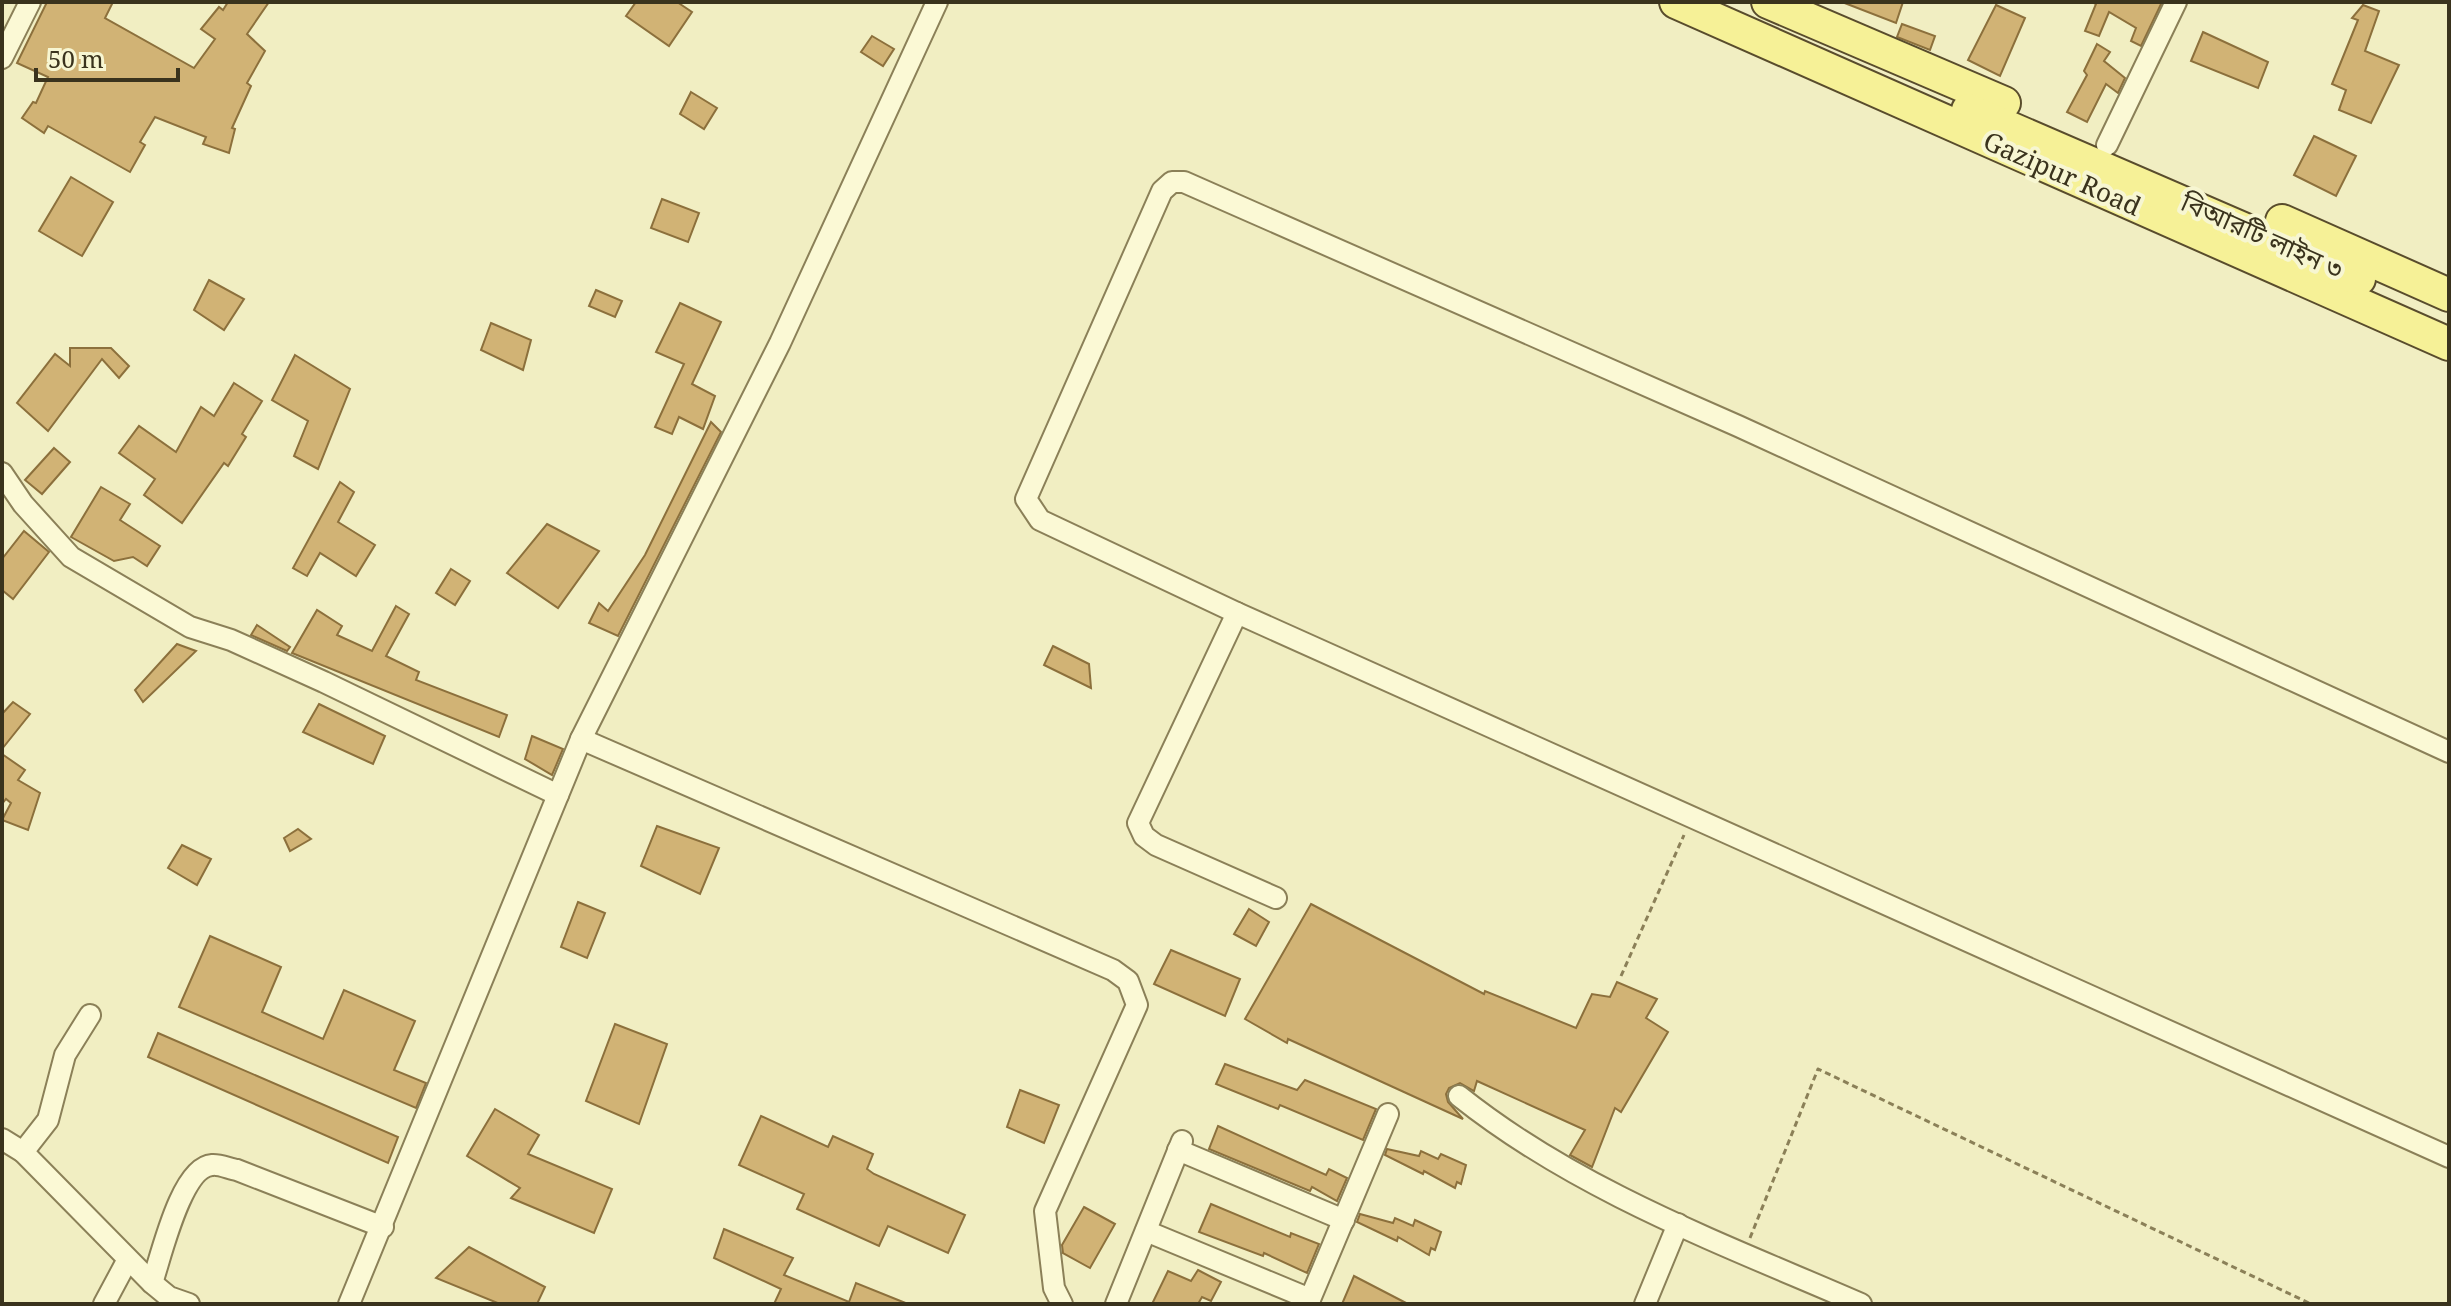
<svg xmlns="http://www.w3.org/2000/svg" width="2451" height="1306" font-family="'Noto Serif','Noto Sans Bengali',serif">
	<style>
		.building { fill: #d1b375; stroke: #8c703c; stroke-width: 2 }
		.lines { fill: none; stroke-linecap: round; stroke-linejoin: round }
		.minor-casing { stroke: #8b8058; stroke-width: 24 }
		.primary-casing { stroke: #594c2c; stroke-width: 36 }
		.path { stroke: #8b8058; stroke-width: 3; stroke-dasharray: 6 4; stroke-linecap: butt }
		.minor { stroke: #fbf9d5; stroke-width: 20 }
		.primary { stroke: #f6f197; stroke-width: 32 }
		.labels { text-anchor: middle; stroke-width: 8; stroke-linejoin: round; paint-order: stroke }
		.street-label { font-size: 26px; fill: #3a331d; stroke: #f7f6d2 }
	</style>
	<rect width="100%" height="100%" fill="#f1eec2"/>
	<g class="building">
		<path d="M47,2H113L105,18L194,68L215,39L201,29L219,7L223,10L228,2H269L247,34L265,51L247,83L251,86L232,128L235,129L229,153L203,144L206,137L155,117L140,142L145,145L130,172L48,126L44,133L22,118L33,102L36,103L48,77L17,63Z"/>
		<path d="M636,2H677L692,12L669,46L626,16Z"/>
		<path d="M1842,2H1903L1896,23Z"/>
		<path d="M2092,2H2162L2141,46L2131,41L2136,28L2109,12L2099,36L2085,31L2096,4Z"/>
		<path d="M1996,5L2025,18L2000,76L1968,60Z"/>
		<path d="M2363,5L2379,11L2365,51L2399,65L2371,123L2339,110L2346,90L2332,84L2358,20L2352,18Z"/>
		<path d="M1902,24L1935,36L1930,50L1897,37Z"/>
		<path d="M2203,32L2268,62L2258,88L2191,61Z"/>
		<path d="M872,36L894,49L883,66L861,52Z"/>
		<path d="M2097,44L2110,52L2104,61L2125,78L2118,93L2106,84L2087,122L2067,112L2087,75L2084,71Z"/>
		<path d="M691,92L717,108L704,129L680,114Z"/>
		<path d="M2314,136L2356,156L2336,196L2294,175Z"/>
		<path d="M71,177L113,202L82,256L39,231Z"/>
		<path d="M662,199L699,213L688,242L651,228Z"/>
		<path d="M209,280L244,299L224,330L194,310Z"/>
		<path d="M596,290L622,301L615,317L589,306Z"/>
		<path d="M680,303L721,322L692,384L715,396L703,429L679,417L672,434L655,427L684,364L656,352Z"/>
		<path d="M491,323L531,340L523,370L481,350Z"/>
		<path d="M70,348H111L129,366L119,378L102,359L48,431L17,403L55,354L70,366Z"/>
		<path d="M295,355L350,389L318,469L294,456L308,421L272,400Z"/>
		<path d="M234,383L262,401L242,434L246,437L228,466L224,463L182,523L144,495L155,479L119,453L139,426L176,452L201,407L214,416Z"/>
		<path d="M711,422L721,432L618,636L589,623L599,603L608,611L645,555Z"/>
		<path d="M54,448L70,462L42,494L25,480Z"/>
		<path d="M340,482L354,492L338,522L375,545L356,576L320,553L307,576L293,568Z"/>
		<path d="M101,487L130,504L120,520L160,546L147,566L133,557L114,561L71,537Z"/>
		<path d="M547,524L599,551L558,608L507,573Z"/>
		<path d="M24,531L49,552L13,599L2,590V559Z"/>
		<path d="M451,569L470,581L455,605L436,593Z"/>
		<path d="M396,606L409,614L386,656L419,672L416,680L507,715L499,737L292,653L317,610L342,626L337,635L372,651Z"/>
		<path d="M257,625L290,647L287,651L251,635Z"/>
		<path d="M177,644L196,651L143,702L135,690Z"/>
		<path d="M1053,646L1089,664L1091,688L1044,665Z"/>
		<path d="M13,702L30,714L2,749V714Z"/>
		<path d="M319,704L385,736L373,764L303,732Z"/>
		<path d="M532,736L563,749L552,775L525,759Z"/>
		<path d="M2,754L25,770L18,780L40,793L28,830L2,820L11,803L6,799L2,804Z"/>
		<path d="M657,826L719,848L700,894L641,866Z"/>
		<path d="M298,829L311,839L290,851L284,838Z"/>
		<path d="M182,845L211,859L197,885L168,868Z"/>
		<path d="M578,902L605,913L587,958L561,947Z"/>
		<path d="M1311,904L1484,994L1485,991L1576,1028L1592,994L1610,997L1617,982L1657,999L1646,1018L1668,1032L1621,1112L1615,1108L1592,1167L1570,1155L1585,1130L1477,1081L1474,1091L1460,1083L1449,1088L1446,1094L1448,1102L1463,1119L1288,1039L1287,1043L1245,1019Z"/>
		<path d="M1249,909L1269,922L1256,946L1234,934Z"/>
		<path d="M210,936L281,967L262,1012L323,1039L344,990L415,1021L394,1070L426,1083L416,1108L179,1007Z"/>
		<path d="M1171,950L1240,979L1225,1016L1154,984Z"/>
		<path d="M615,1024L667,1044L639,1124L586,1101Z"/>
		<path d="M158,1033L398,1137L388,1163L148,1057Z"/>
		<path d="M1225,1064L1297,1090L1305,1080L1376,1109L1363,1140L1280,1105L1278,1109L1216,1084Z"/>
		<path d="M1020,1090L1059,1105L1044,1143L1007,1127Z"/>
		<path d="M495,1109L539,1135L528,1154L612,1189L594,1233L511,1198L520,1188L467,1156Z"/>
		<path d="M761,1116L828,1147L833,1136L873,1154L867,1169L874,1174L965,1215L948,1253L888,1226L879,1246L797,1209L804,1194L739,1165Z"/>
		<path d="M1218,1126L1326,1175L1329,1169L1347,1178L1337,1201L1312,1187L1310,1191L1209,1149Z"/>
		<path d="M1387,1149L1419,1156L1421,1151L1438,1159L1441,1154L1466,1165L1461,1184L1457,1182L1455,1188L1424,1171L1423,1174L1385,1155Z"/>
		<path d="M1211,1204L1290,1237L1291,1233L1319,1244L1307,1273L1264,1253L1263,1256L1199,1232Z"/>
		<path d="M1084,1207L1115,1224L1090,1268L1063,1253L1062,1245Z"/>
		<path d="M1360,1214L1393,1223L1395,1218L1413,1226L1415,1220L1441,1232L1435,1250L1431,1248L1429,1255L1398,1237L1397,1241L1357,1222Z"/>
		<path d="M724,1229L793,1258L784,1275L849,1302L856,1283L908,1304H774L781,1289L714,1258Z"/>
		<path d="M469,1247L545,1287L537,1304H500L436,1278Z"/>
		<path d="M1198,1270L1221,1282L1211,1301L1202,1297L1198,1304H1152L1168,1271L1191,1281Z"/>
		<path d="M1354,1276L1408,1304H1342Z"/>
	</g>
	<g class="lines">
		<g class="minor-casing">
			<g id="minor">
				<path d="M2,58L30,2"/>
				<path d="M2107,145L2176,2"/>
				<path d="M2,473L23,504L71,557L190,627L231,640L324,682L558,795"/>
				<path d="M1237,613L1138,823L1144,836L1156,845L1276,898"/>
				<path d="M581,739L1113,970L1128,981L1137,1005L1045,1211L1054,1288L1062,1304"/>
				<path d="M2449,752L1738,426L1184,182H1172L1162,191L1026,499L1040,520L1237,613L2449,1157"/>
				<path d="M1459,1096C1578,1191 1723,1244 1861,1304"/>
				<path d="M2,1139L23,1152L152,1283L169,1297L189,1304"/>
				<path d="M1178,1150L1344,1220"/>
				<path d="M23,1152L48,1120L65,1055L90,1015"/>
				<path d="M1146,1231L1310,1299"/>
				<path d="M152,1283C161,1257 181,1167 212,1165C219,1164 230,1169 237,1170L383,1227"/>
				<path d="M104,1304L127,1261"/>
				<path d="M349,1304L581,739L780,343L937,2"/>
				<path d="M1116,1304L1182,1141"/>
				<path d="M1308,1304L1388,1114"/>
				<path d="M1645,1304L1678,1224"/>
			</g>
		</g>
		<g class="primary-casing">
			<g id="primary">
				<path d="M1676,2L2449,344"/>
				<path d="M1768,2L2004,103"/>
				<path d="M1968,110L2359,279"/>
				<path d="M2282,221L2449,295"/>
			</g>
		</g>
		<g class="path">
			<path d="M1621,976L1684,835"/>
			<path d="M1750,1238L1818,1069L2311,1304"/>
		</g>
		<use href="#minor" class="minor"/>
		<use href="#primary" class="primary"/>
	</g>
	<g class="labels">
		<g class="street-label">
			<text transform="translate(2062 174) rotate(24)" y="9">Gazipur Road</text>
			<text transform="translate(2262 236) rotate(24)" y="9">বিআরটি লাইন ৩</text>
		</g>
	</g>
	<rect width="2451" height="1306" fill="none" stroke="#3a331d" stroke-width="8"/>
	<path d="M36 68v12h142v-12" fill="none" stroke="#3a331d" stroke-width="4"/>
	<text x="48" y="68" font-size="24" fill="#3a331d" stroke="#f7f6d2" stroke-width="6" paint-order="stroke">50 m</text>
</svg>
